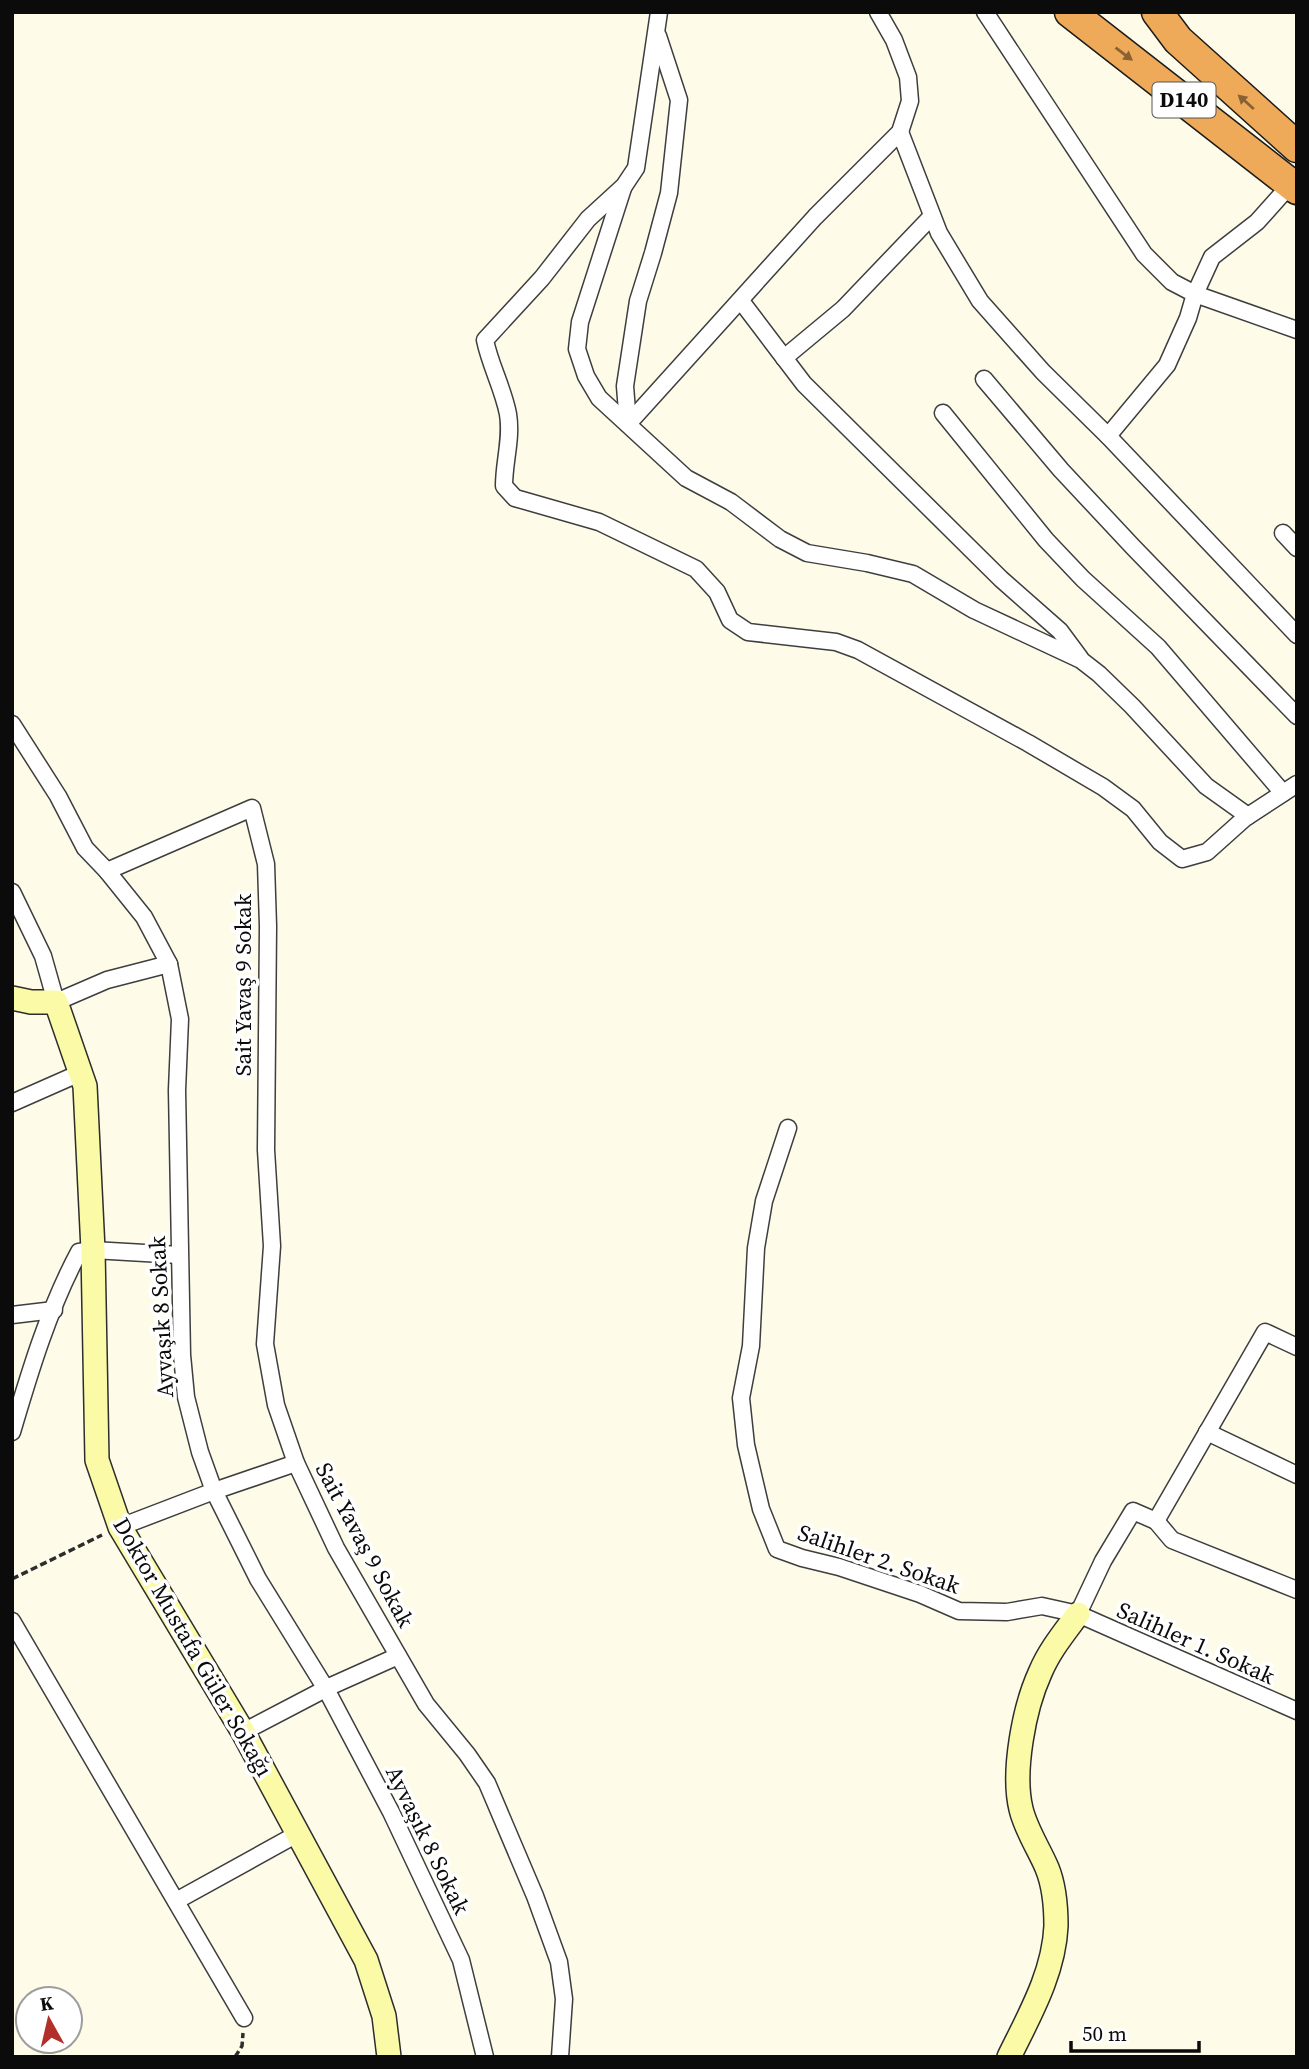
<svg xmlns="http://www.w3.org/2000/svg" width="1309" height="2069" font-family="'Source Serif 4',serif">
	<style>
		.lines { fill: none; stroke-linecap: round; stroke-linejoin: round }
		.street-casing { stroke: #3e3e3e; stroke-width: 19 }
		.secondary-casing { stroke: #2d2d2d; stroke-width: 26 }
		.highway-casing { stroke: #1c1c1c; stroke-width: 33 }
		.path { stroke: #2d2d2d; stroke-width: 3.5; stroke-dasharray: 7 3.5; stroke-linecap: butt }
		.street { stroke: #fff; stroke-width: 16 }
		.secondary { stroke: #fbfaa7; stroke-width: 23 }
		.highway { stroke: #eeaa58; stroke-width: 30 }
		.oneway { fill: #886235 }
		.labels { text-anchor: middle; stroke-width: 7; stroke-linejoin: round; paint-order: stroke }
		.shield { fill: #fff; stroke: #545454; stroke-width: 2 }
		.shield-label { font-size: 21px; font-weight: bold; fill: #0b0b0b }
		.street-label { font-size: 23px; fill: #0b0b0b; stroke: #fff }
	</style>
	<rect width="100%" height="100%" fill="#fefce9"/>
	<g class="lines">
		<g class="street-casing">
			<g id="street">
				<path d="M659,12L636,168L624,186L588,219L542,278L485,340C490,365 503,388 508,414C512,439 504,461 504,486L515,498L599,522L696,569L717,592L730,620L748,632L836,642L858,650L1028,743L1103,787L1133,809L1160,842L1182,859L1207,852L1245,818L1297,784"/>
				<path d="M985,12L1144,254L1172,282L1195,294L1297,330"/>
				<path d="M900,132L939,233L980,301L1043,372L1108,436L1297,635"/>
				<path d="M623,188L580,322L577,349L586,376L599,398L686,478L731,502L780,539L807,553L867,563L913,574L974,610L1081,660L1099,674L1132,706L1206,786L1248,816"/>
				<path d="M741,301L804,384L1001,579L1060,631L1080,658"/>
				<path d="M784,358L843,309L932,216"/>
				<path d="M984,379L1061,470L1133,547L1297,716"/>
				<path d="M943,413L1046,540L1083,579L1158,647L1283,793"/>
				<path d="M628,424L815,217L900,132L910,101L908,77L894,40L878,12"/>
				<path d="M628,424L625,386L638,301L653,253L669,193L679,100L658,36"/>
				<path d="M1108,436L1167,365L1188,318L1195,294L1212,257L1257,222L1291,184"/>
				<path d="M1283,533L1297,548"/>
				<path d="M12,724L58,796L85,848L107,871L144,917L169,964L180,1019L177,1090L182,1355L186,1397L200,1452L214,1491L258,1579L326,1689L391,1812L461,1960L485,2057"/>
				<path d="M107,871L252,808L266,864L268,926L266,1150L272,1246L265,1344L276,1405L296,1463L336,1548L426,1704L467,1754L487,1783L535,1896L559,1962L564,1999L560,2057"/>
				<path d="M12,892L43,956L56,1002L107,980L169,964"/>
				<path d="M12,1103L80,1073"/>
				<path d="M788,1128L764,1201L756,1248L751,1346L741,1398L746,1445L761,1509L777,1549L802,1558L839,1567L920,1594L959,1611L1007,1612L1042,1606L1078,1614L1297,1711"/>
				<path d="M12,1315L54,1310"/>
				<path d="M12,1432C30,1371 49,1308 79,1252L93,1250L179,1255"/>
				<path d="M1207,1432L1297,1475"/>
				<path d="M1156,1521L1172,1540L1297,1590"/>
				<path d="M120,1527L214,1491L296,1463"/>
				<path d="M1078,1614L1103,1561L1133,1511L1156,1521L1265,1332L1297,1347"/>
				<path d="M12,1621L244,2018"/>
				<path d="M243,1732L331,1686L398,1656"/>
				<path d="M176,1901L299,1833"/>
			</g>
		</g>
		<g class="secondary-casing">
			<g id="secondary">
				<path d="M12,998L31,1002H56L85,1086L93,1250L97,1460L120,1527L243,1732L366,1960L384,2016L389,2057"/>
				<path d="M1009,2057C1029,2016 1054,1973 1056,1926C1056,1908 1054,1885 1047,1868C1039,1849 1026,1830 1021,1809C1012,1772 1024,1708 1040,1673C1049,1651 1064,1633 1078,1614"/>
			</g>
		</g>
		<g class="highway-casing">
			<g id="highway">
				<path d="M1070,12L1297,189"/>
				<path d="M1157,12L1178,40L1297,147"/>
			</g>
		</g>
		<g class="path">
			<path d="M12,1579L102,1535"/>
			<path d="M235,2057L242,2046L243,2033"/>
		</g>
		<use href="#street" class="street"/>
		<use href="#secondary" class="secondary"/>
		<use href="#highway" class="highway"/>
	</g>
	<defs><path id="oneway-solid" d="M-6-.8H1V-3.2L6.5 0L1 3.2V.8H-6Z" transform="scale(1.75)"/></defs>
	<g class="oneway">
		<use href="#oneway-solid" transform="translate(1124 54) rotate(37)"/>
		<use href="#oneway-solid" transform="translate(1246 102) rotate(-138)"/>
	</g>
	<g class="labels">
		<rect class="shield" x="1152.5" y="82.5" width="63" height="35" rx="5"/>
		<g class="shield-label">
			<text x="1184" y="107">D140</text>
		</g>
		<g class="street-label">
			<text transform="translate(243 985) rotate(-90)" y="8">Sait Yavaş 9 Sokak</text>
			<text transform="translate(161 1317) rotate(-93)" y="8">Ayvaşık 8 Sokak</text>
			<text transform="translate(365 1545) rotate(62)" y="8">Sait Yavaş 9 Sokak</text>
			<text transform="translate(879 1559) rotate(19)" y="8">Salihler 2. Sokak</text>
			<text transform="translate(1196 1643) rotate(24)" y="8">Salihler 1. Sokak</text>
			<text transform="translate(193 1647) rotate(60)" y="8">Doktor Mustafa Güler Sokağı</text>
			<text transform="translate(428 1840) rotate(64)" y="8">Ayvaşık 8 Sokak</text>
		</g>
	</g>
	<rect width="1309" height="2069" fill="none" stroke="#0b0b0b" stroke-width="28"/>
	<g transform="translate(49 2020) rotate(352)"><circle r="33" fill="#ffffff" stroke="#9d9d9d" stroke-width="2"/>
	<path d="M0-5L12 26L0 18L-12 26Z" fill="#b3302a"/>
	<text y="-10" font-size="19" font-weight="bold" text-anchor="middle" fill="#0b0b0b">K</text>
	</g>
	<path d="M1071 2041v10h128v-10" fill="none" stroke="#0b0b0b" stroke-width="3.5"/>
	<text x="1082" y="2041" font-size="21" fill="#0b0b0b" stroke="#ffffff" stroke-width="5" paint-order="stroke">50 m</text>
</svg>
